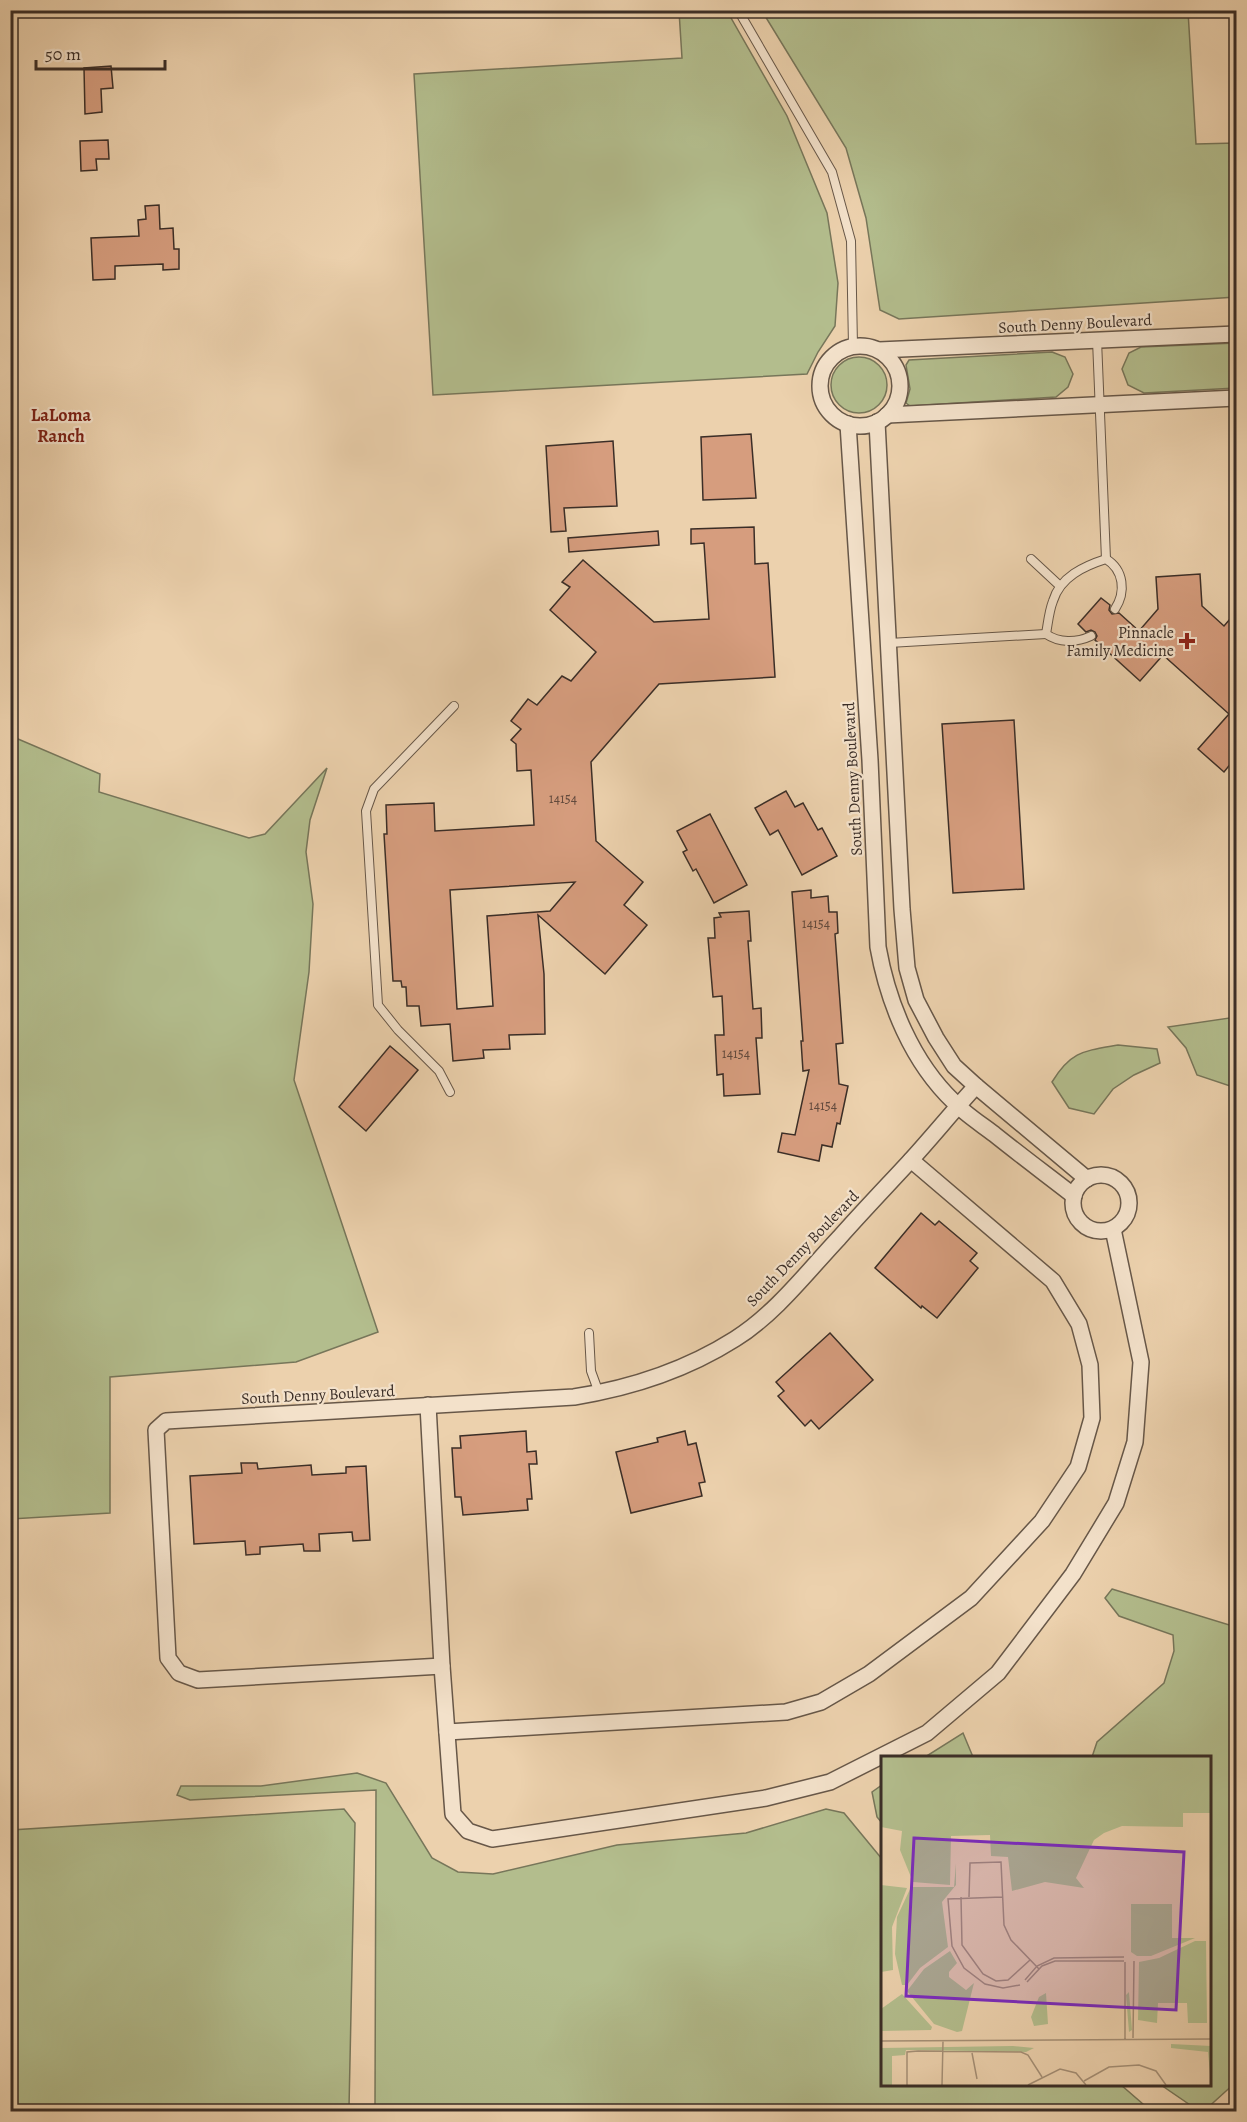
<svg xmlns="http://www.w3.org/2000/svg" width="1247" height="2122" font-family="Alegreya,serif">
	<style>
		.green { fill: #b3bd8d; stroke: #77765a; stroke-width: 1.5 }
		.building { fill: #d69d7e; stroke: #3b2e27; stroke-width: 1.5; fill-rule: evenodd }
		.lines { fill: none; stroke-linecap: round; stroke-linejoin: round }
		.lane-casing { stroke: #675748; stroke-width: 10 }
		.street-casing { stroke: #675748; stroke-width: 18 }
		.lane { stroke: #f3e1ca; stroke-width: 8 }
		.street { stroke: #f3e1ca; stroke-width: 15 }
		.poi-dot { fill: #8f2418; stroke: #f3e1ca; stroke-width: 2 }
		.labels { text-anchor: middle; stroke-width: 4.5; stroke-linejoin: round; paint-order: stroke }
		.number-label { font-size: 14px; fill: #624a3d }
		.street-label { font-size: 16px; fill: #3b2e27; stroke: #f3e1ca }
		.poi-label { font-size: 16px; fill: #3b2e27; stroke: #f3e1ca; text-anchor: end }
		.neighbourhood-label { font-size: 18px; font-weight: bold; fill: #7a1f14; stroke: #f3e1ca }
		.inset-road { fill: none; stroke: #a59077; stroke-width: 1.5 }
		.view { fill: #7b2cbf; fill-opacity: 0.15; stroke: #7b2cbf; stroke-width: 3 }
		.inset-edge { fill: none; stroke: #3b2e27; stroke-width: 3 }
	</style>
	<rect width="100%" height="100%" fill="#ecd1ad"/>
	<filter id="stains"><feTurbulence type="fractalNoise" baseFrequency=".00333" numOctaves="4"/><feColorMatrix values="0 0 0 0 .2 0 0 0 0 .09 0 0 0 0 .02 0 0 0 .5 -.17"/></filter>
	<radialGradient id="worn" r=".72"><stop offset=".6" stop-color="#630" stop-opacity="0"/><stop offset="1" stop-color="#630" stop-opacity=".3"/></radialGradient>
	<g class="green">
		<path d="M679,11H727L787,116L827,213L838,283L835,326L818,352L807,374L433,395L414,74L682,58Z"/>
		<path d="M762,11H1188L1196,144L1236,143V297L899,319L880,310L866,218L846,148Z"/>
		<path d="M1236,343V388L1144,393L1128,385L1122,369L1129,353L1141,347Z"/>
		<path d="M1052,352L1065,357L1073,374L1068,387L1056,397L910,406L906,403L910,389L906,365L909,360Z"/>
		<circle cx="859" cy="385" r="28"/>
		<path d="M11,736L100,774L99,792L249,838L265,834L327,768L310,820L306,852L313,904L309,972L294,1080L378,1332L296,1362L110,1377V1513L11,1519Z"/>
		<path d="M1236,1017V1088L1197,1075L1186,1048L1168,1027Z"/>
		<path d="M1118,1045L1157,1049L1160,1063L1134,1075L1113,1089L1094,1114L1069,1108L1052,1082C1071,1051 1084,1051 1118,1045Z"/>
		<path d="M1112,1589L1236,1627V2082L1204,2111H1199L1161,2085L1210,2084V1758L1092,1757L1097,1742L1164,1683L1174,1651L1173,1635L1119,1616L1105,1598Z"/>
		<path d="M963,1733L973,1757H925Z"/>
		<path d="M357,1773L386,1783L432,1858L458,1872L493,1874L617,1845L746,1833L826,1809L844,1813L882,1859V2084L1121,2085L1151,2111H379L375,2105L376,1790L190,1800L177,1795L181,1786H261Z"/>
		<path d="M882,1785V1823L877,1817L872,1792Z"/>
		<path d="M344,1809L355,1823L349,2108L347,2111H11V1830Z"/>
	</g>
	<g class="building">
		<path d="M111,66L113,88L101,89L102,112L85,114L84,68Z"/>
		<path d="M108,140L109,159H96L97,170L81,171L80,141Z"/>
		<path d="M159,205L160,229L173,228L174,249H179V269L163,270V264L115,266V279L93,280L91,238L139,236L138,220L146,219L145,206Z"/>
		<path d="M751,434L756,498L703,500L701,437Z"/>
		<path d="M613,441L617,506L564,508L566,531L551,532L546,446Z"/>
		<path d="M754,527L755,564L768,563L775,677L659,684L591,762L596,841L643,882L624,905L647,925L605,974L538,915L544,974L545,1034L509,1035L510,1049L483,1050L484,1058L453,1061L450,1024L421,1026L419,1006H407L406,987H402L401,981H393L384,834H387L386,805L434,803L435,831L534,825L531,770L517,771L516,744L511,740L521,729L511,721L528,699L537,705L562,676L571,681L596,652L550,610L570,587L562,582L583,560L654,622L709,619L704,543L691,544V529ZM575,882L550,911L487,916L493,1006L457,1009L450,890Z"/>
		<path d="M658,531L659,545L569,552L568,538Z"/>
		<path d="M1200,574L1202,606L1224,626L1236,612V757L1224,772L1198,749L1229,714L1163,655L1140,681L1095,640L1097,636L1095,632L1091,630L1086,632L1078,624L1101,598L1110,605L1109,610L1112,614L1119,613L1139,631L1158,609L1156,577Z"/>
		<path d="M1014,720L1024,889L953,893L942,724Z"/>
		<path d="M786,791L795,807L803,803L818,830L822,828L837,856L802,875L778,830L770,835L755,808Z"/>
		<path d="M710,814L747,885L714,903L696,869L693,871L683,852L687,850L677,831Z"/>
		<path d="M811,890V898L828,896L829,912H837L838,933L835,934L843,1043L836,1044L839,1084L848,1086L840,1124L837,1123L832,1147L822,1145L819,1161L778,1152L782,1133L795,1135L809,1070L803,1071L801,1041H803L792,892Z"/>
		<path d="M749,911L751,941H748L753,1009L761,1008L762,1038H756L760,1094L724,1096L723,1074L717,1075L715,1035H724L722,996L713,997L708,938H715L714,918L721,917L719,913Z"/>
		<path d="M390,1046L418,1070L366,1131L339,1107Z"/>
		<path d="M921,1213L935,1225L939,1221L977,1253L970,1261L978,1268L937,1318L922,1306L921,1308L875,1268Z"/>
		<path d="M830,1333L873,1380L819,1429L811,1420L805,1426L778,1396L784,1391L776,1382Z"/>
		<path d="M526,1431L527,1452L536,1451L537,1464H529L532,1499H527L528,1510L463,1515L461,1497H455L452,1448H461L460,1436Z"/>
		<path d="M685,1431L688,1445L696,1443L705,1482L699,1483L702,1496L631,1513L616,1452L658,1442L657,1438Z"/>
		<path d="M241,1463H257L258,1469L311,1465L312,1475L346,1473V1467L366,1466L370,1540L353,1541L352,1532L319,1534L320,1551H304L303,1544L260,1547V1554L246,1555L245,1541L194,1544L190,1476L242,1473Z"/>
	</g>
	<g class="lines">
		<g class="lane-casing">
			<g id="lane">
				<path d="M738,10L832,172L851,241L853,346"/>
				<path d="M1097,340L1106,559"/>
				<path d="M1031,559L1060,586"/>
				<path d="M1091,636C1076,643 1059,643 1046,634C1048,623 1049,611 1053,601C1060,577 1084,566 1106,559C1124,570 1126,592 1115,609"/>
				<path d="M889,643L1046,634"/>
				<path d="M450,1092L439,1071L398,1030L378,1005L366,811L374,789L454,706"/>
				<path d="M589,1333L591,1371L599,1393"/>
			</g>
		</g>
		<g class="street-casing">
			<g id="street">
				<circle cx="860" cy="386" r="40"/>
				<path d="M879,350L1236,334"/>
				<path d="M887,415L1236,398"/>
				<path d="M877,422L902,909L907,968L916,1000L936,1038L954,1066L976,1086L1087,1179"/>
				<path d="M848,424L870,760L878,947C888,1003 912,1062 954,1102C965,1114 981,1124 994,1134C1020,1155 1047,1175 1074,1196"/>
				<circle cx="1101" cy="1203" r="28"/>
				<path d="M428,1405L442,1666L453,1814L468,1831L492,1839L766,1798L830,1782L927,1733L998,1673L1073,1574L1116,1503L1135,1442L1141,1362L1113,1229"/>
				<path d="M442,1666L198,1680L179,1673L168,1658L156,1430L166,1421L574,1397C631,1388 686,1370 735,1339C775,1314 807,1272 839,1238C862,1212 886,1187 910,1161C932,1137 953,1111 976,1086"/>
				<path d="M447,1732L786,1712L821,1702L869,1674L971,1598L1042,1521L1078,1467L1092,1418L1090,1365L1079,1324L1053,1281L911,1160"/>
			</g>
		</g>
		<use href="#lane" class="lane"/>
		<use href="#street" class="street"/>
	</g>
	<path class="poi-dot" d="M1184 632h6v6h6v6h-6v6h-6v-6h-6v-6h6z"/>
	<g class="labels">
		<g class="number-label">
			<text x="563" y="803">14154</text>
			<text x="816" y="928">14154</text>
			<text x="736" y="1058">14154</text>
			<text x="823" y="1110">14154</text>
		</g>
		<g class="street-label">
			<text transform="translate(1075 323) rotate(-3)" y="6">South Denny Boulevard</text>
			<text transform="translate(852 779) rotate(-93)" y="6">South Denny Boulevard</text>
			<text transform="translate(802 1248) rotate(-46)" y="6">South Denny Boulevard</text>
			<text transform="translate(318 1394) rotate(-3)" y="6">South Denny Boulevard</text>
		</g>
		<g class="poi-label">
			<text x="1174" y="638">Pinnacle<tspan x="1174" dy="18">Family Medicine</tspan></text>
		</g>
		<g class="neighbourhood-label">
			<text x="61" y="421">LaLoma<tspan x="61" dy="21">Ranch</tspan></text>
		</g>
	</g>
	<g transform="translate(881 1756)">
		<rect width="330" height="330" fill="#ecd1ad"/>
		<path d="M0,1H329L330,57H302V71L241,70L223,77L213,84L195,122L203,132L164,126L131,135L127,101L110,100L109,79L70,80L69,129L32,126L19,94L21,75L0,71ZM75,107V129L61,146L67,191L39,212L26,229H21L14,198L16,161L30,131H73ZM0,129L26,132L11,171L12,214L0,216ZM250,148H291V182H314L270,200H256L250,196ZM314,185H325L326,267H307L306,247H277L276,267L257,264L258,206L278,202ZM69,195L76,207L68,216V221L85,234L93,227L81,275L76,276L53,268L26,235L43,213ZM248,236L251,274L248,276L245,239ZM165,237L167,268L153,270L150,261L158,241ZM21,238L51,271L50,274L0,275V253ZM290,288L330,290V329L327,296L290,292ZM0,292L132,290L153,292L145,296L25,294L24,299L11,300V329H0Z" fill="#b3bd8d"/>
		<path class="inset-road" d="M80,141L81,189L102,218L115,225L127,224L149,204M88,141L89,107L120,106L123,169L130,184L158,213M121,141L67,143L71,190L83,212L104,228L122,232L139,229M144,224L156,210L173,202L243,201M146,226L161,210L174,205H243M252,282L253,205M244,283V206M0,285L330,283M91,297L96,323M203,325L228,311L258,309L275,315L285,329M26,329V296L37,295L140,296L147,299L161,321M61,329L62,285M147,329L179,313L195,317L205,329"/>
		<path class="view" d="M33,82L303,96L295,254L25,240Z"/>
		<rect width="330" height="330" class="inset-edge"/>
	</g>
	<rect width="1247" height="2122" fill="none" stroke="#ecd1ad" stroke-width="36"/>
	<rect x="12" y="12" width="1223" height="2098" fill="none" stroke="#3b2e27" stroke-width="3"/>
	<rect x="18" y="18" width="1211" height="2086" fill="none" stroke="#3b2e27" stroke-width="1.5"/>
	<path d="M36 60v9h129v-9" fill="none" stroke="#3b2e27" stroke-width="3"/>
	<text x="45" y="60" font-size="18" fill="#3b2e27" stroke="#f3e1ca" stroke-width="4.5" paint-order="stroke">50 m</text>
	<rect width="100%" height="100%" filter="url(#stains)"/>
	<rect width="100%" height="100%" fill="url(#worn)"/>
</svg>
